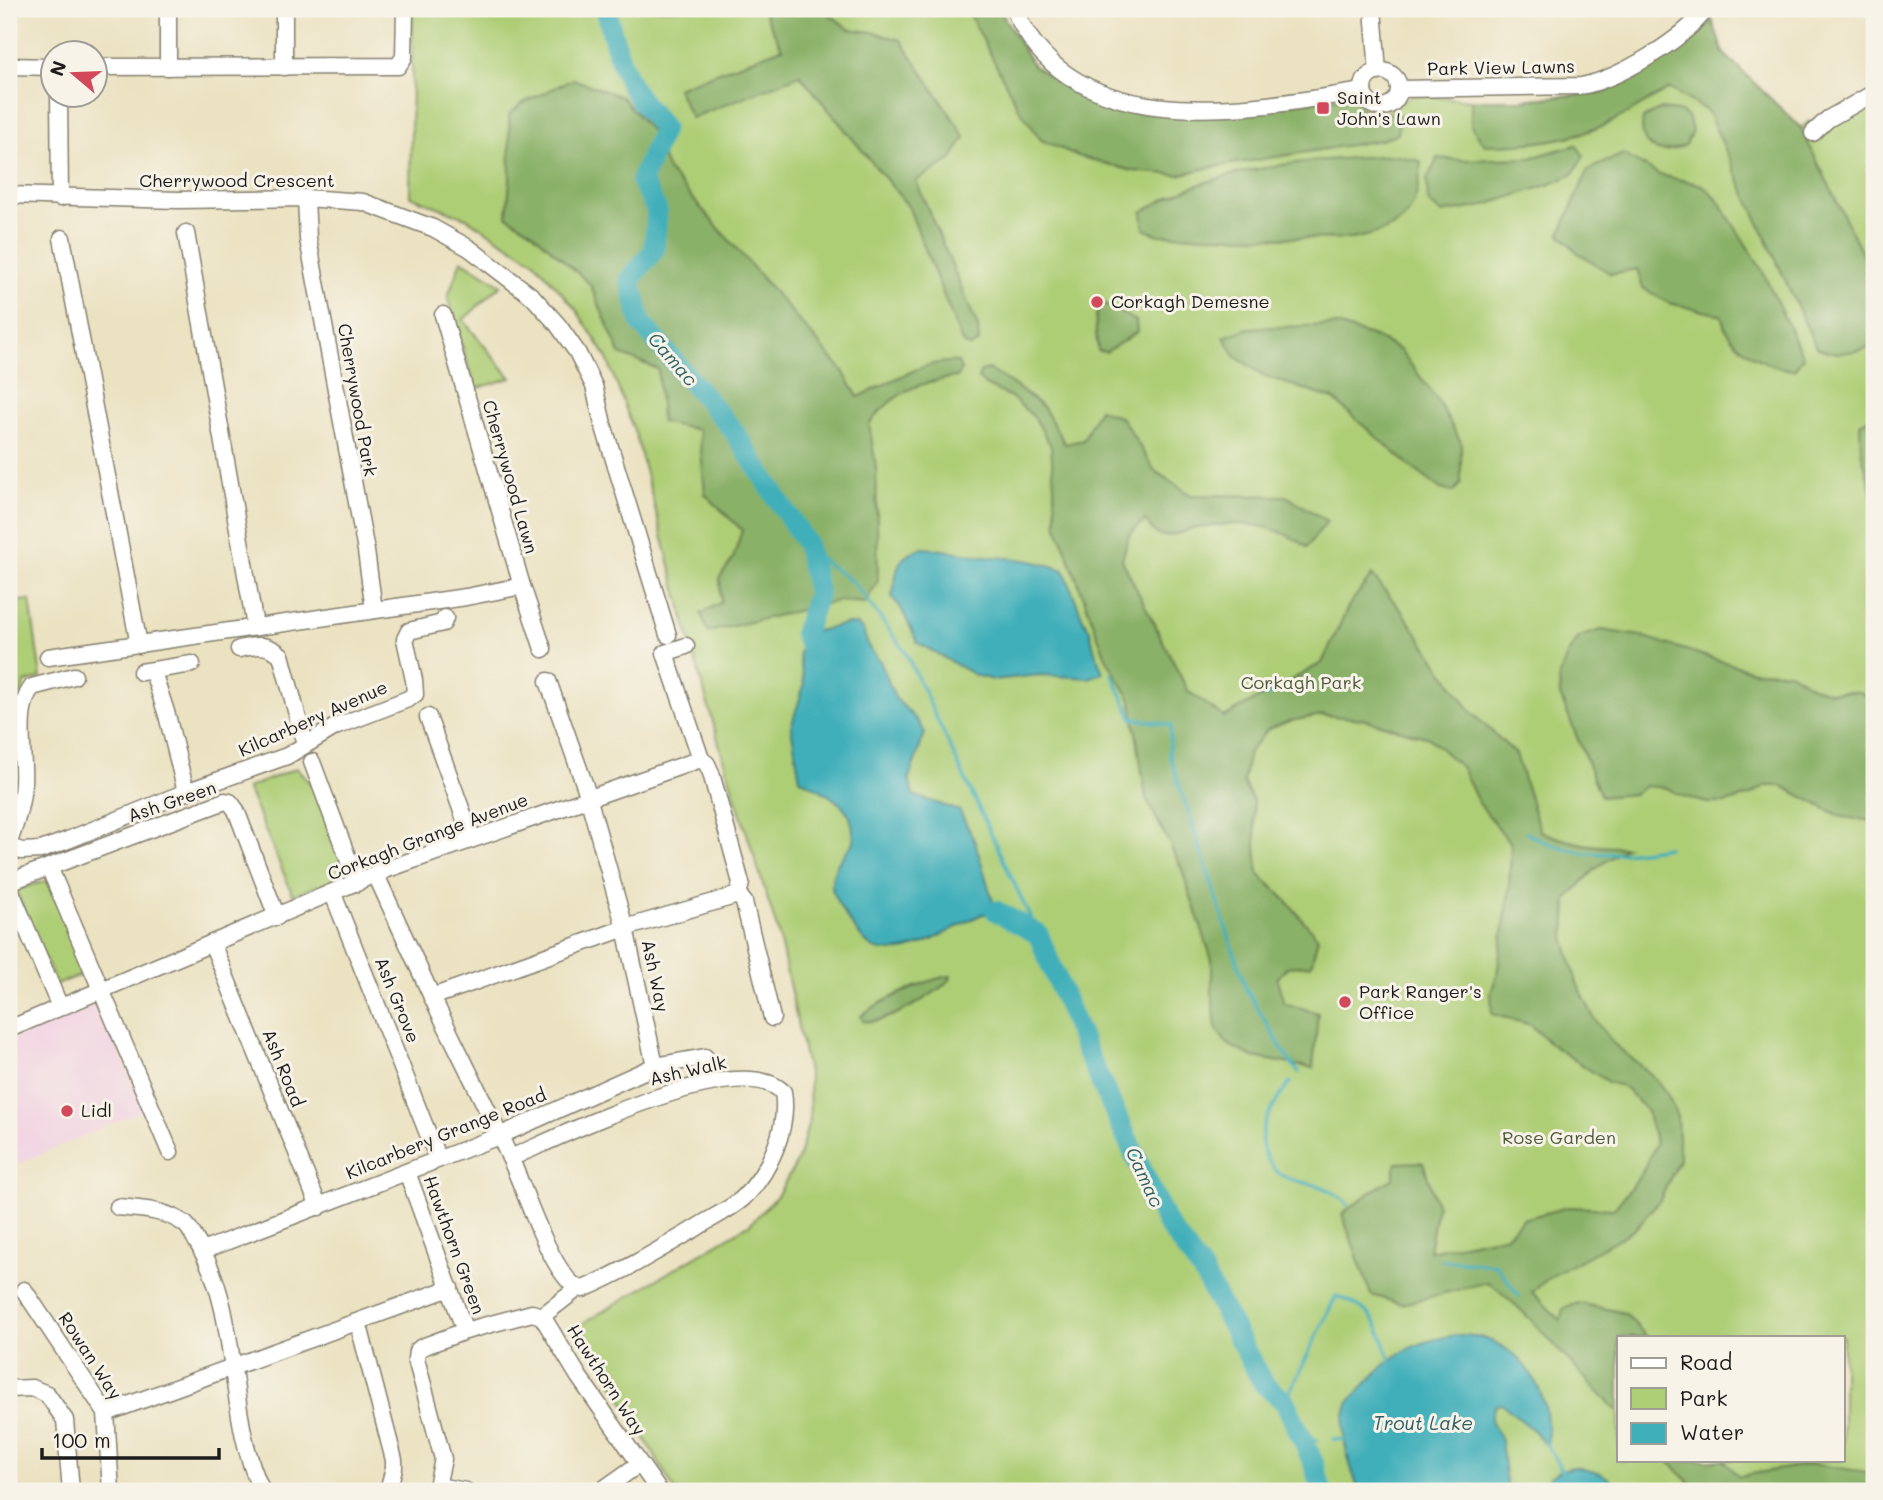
<svg xmlns="http://www.w3.org/2000/svg" width="1883" height="1500" font-family="Mali,sans-serif">
	<style>
		.built { fill: #f1d0e2 }
		.green { fill: #aece76; stroke: #657549; stroke-width: 2; fill-rule: evenodd }
		.forest { fill: #8ab167; stroke: #536642; stroke-width: 2 }
		.water { fill: #3fafb9; stroke: #2e666a; stroke-width: 2 }
		.lines { fill: none; stroke-linecap: round; stroke-linejoin: round }
		.stream { stroke: #3fafb9; stroke-width: 3.5 }
		.river { stroke: #3fafb9; stroke-width: 21 }
		.minor-casing { stroke: #847f6e; stroke-width: 19 }
		.minor { stroke: #fff; stroke-width: 16 }
		.poi-dot { fill: #d1495b; stroke: #f7f3e8; stroke-width: 2.5 }
		.labels { text-anchor: middle; stroke-width: 6; stroke-linejoin: round; paint-order: stroke }
		.street-label { font-size: 18px; fill: #1c1c1c; stroke: #f7f3e8 }
		.poi-label { font-size: 18px; fill: #1c1c1c; stroke: #f7f3e8; text-anchor: start }
		.park-label { font-size: 18px; fill: #4f5a3c; stroke: #f7f3e8 }
		.water-label { font-size: 19px; font-style: italic; fill: #2c5e63; stroke: #f7f3e8 }
	</style>
	<rect width="100%" height="100%" fill="#f7f3e8"/>
	<filter id="ink" filterUnits="userSpaceOnUse"><feTurbulence type="fractalNoise" baseFrequency=".0143" numOctaves="2"/><feDisplacementMap in="SourceGraphic" scale="14" xChannelSelector="R" yChannelSelector="G"/><feConvolveMatrix kernelMatrix="1 2 1 2 8 2 1 2 1" color-interpolation-filters="sRGB"/></filter>
	<filter id="wash" filterUnits="userSpaceOnUse"><feTurbulence type="fractalNoise" baseFrequency=".00686" numOctaves="4" result="noise"/><feDisplacementMap in="SourceGraphic" scale="28" xChannelSelector="R" yChannelSelector="G"/><feGaussianBlur stdDeviation="1.57" result="paint"/><feColorMatrix in="noise" values="0 0 0 0 0 0 0 0 0 0 0 0 0 0 0 0 0 1.4 0 .05"/><feComposite in="paint" operator="in"/></filter>
	<g filter="url(#wash)">
		<rect width="100%" height="100%" fill="#ebe2c1"/>
		<path class="built" d="M100,1001L143,1110L9,1168V1041Z"/>
		<g class="green">
			<path d="M413,9H999L1033,65L1075,94L1127,112L1193,115L1354,96L1364,111L1386,112L1412,95L1471,100H1522L1605,92L1659,63L1692,39L1712,20L1723,53L1801,128L1809,121L1817,135L1874,98V1491H675L580,1325L750,1224L777,1196L798,1160L810,1118L809,1077L778,932L724,761L689,638L636,436L606,356L575,308L534,261L466,218L410,196ZM1619,1337H1843V1460H1619Z"/>
			<path d="M461,260L501,285L463,320L511,378L475,389L448,297Z"/>
			<path d="M30,600L41,678L25,683C9,726 23,776 9,820V602Z"/>
			<path d="M297,768L315,789L336,849L350,871L334,876L332,881L293,895L247,788Z"/>
			<path d="M49,880L88,972L56,985L16,890Z"/>
		</g>
		<g class="forest">
			<path d="M762,9H823L849,29L873,32L901,40L965,137L951,160L916,181L978,327L979,342L970,347L962,342L908,206L800,75L691,118L677,88L782,48Z"/>
			<path d="M970,9H999L1033,65L1075,94L1127,112L1193,115L1354,96L1365,111L1400,115L1398,134L1381,140L1207,168L1178,175L1133,171L1078,156L1041,140L1018,107L970,15Z"/>
			<path d="M1712,20L1723,53L1801,128L1874,277V346C1855,352 1834,357 1816,347L1708,112L1670,89C1651,98 1632,112 1613,121C1576,140 1525,145 1485,145L1471,126V100H1522L1605,92L1659,63L1692,39Z"/>
			<path d="M573,79L622,97L651,131L668,170L843,371L858,397C889,384 924,359 958,362L961,369L957,377C917,382 894,392 869,424L876,467L878,581L865,603L838,601L708,632L701,614L721,602L720,577L733,559L742,530L705,494L699,430L661,422L658,369L620,354L590,284L530,230L507,216L510,179L509,114L523,103Z"/>
			<path d="M1661,109L1678,111L1689,118L1692,131L1686,145C1659,157 1638,150 1643,118Z"/>
			<path d="M1576,145L1584,156L1572,175L1548,185L1479,207L1441,213L1428,202L1427,179L1438,158L1461,160L1530,158Z"/>
			<path d="M1623,154L1660,175L1702,185L1716,197L1762,270L1803,357L1794,370C1771,368 1739,352 1727,331C1724,327 1723,320 1721,315L1669,303L1643,288L1637,269L1611,274L1577,252L1560,234L1588,170Z"/>
			<path d="M1393,155L1421,161C1417,216 1407,228 1352,239L1159,235L1144,229L1142,212C1215,165 1308,161 1393,155Z"/>
			<path d="M1102,303L1136,321L1137,332L1106,352L1098,351C1097,335 1091,316 1102,303Z"/>
			<path d="M1337,325L1377,338L1400,350L1436,398L1461,442V483L1453,492L1441,489L1410,466L1333,399L1265,376L1236,357L1224,337L1248,328Z"/>
			<path d="M988,369L1014,385L1044,408L1065,444L1083,440L1099,409L1122,418L1155,471L1191,495L1286,496L1327,521L1307,547C1272,521 1233,520 1192,529C1183,531 1175,536 1165,536C1155,536 1151,528 1145,520L1129,535L1122,560L1188,691L1224,717L1322,663L1349,605L1372,575L1401,610L1472,713L1516,754L1540,831C1568,843 1595,848 1626,847L1594,870L1567,899L1565,940L1577,983L1595,1020L1614,1044L1653,1076L1667,1094L1677,1116L1679,1160L1660,1200L1634,1230L1550,1277L1532,1292L1560,1320L1563,1309L1578,1303L1625,1313L1647,1337H1619V1412C1573,1371 1537,1318 1488,1282L1402,1304L1371,1295L1342,1214C1359,1201 1374,1188 1393,1179L1396,1163L1423,1162L1437,1206L1429,1251L1507,1235L1523,1219L1568,1207L1614,1209L1642,1173L1656,1144L1647,1111L1626,1088L1608,1082L1549,1043L1531,1025L1492,1014L1491,992L1497,975L1509,891L1511,844L1478,802L1462,768L1429,738L1362,719L1322,715L1290,721L1268,729L1249,752L1243,782L1253,801L1258,873L1286,900L1318,938L1311,965L1287,967L1277,979L1284,1003L1318,1013L1313,1068L1253,1057L1227,1044L1216,1028L1212,993V960L1181,867L1146,798L1131,700L1107,660L1057,526L1051,446L1035,418L1011,397L985,385L978,378L981,371Z"/>
			<path d="M1870,417L1874,418V502L1861,450L1860,424Z"/>
			<path d="M1601,630L1641,636L1753,671L1789,672L1813,687L1830,692H1860L1874,701V821L1842,817L1782,786H1765L1751,795L1726,803H1707L1683,796L1666,788L1646,786L1633,794L1601,797L1560,695L1559,677L1567,655L1579,637Z"/>
			<path d="M951,976L950,980C932,996 886,1025 863,1021L861,1016C876,1003 932,977 951,976Z"/>
			<path d="M1667,1460H1723L1739,1476L1812,1464L1874,1473V1491H1698Z"/>
		</g>
		<g class="water">
			<path d="M921,548C939,548 958,553 976,555C1010,559 1031,558 1064,570L1083,619L1090,631L1094,649L1103,673L1089,678L1041,675L993,680L975,675L918,643L902,610L892,597C899,571 891,560 921,548Z"/>
			<path d="M847,624L857,625L863,630L869,648L880,661L895,698L917,720L925,733L909,778L913,795L960,811L975,842L994,905L1019,922L1017,926C1004,920 998,913 983,914C953,926 927,949 893,951C886,951 879,951 872,947C860,939 831,899 832,884C832,867 844,854 854,842C853,832 853,821 848,813C838,798 815,787 800,779L791,727L804,685L799,654L804,634C819,631 832,627 847,624Z"/>
			<path d="M1456,1335C1500,1333 1532,1363 1544,1403C1548,1415 1547,1429 1548,1441L1546,1445L1533,1430L1502,1404L1496,1405L1492,1413L1491,1421L1501,1440L1507,1491H1359C1350,1465 1338,1436 1347,1407C1349,1400 1355,1395 1360,1390C1370,1381 1379,1368 1391,1360C1409,1345 1433,1339 1456,1335Z"/>
			<path d="M1575,1467L1602,1474L1625,1491H1537C1548,1477 1557,1469 1575,1467Z"/>
		</g>
		<g class="lines">
			<g class="stream">
				<path d="M806,543L823,561L854,583L905,651L1038,934"/>
				<path d="M1112,674L1132,718L1171,725L1169,753L1246,989L1288,1059L1299,1072"/>
				<path d="M1266,696L1280,689L1294,686"/>
				<path d="M1527,833C1574,860 1616,856 1667,847"/>
				<path d="M1290,1082C1275,1104 1252,1129 1266,1156C1270,1164 1275,1172 1283,1176C1311,1188 1324,1180 1348,1205"/>
				<path d="M1440,1260L1496,1265L1519,1296"/>
				<path d="M1285,1402L1336,1296C1379,1311 1377,1325 1392,1364"/>
				<path d="M1301,1437L1318,1440"/>
				<path d="M1333,1439L1347,1440"/>
				<path d="M1545,1441L1562,1471"/>
			</g>
			<g class="river">
				<path d="M606,9C613,36 619,64 633,89C641,103 654,115 663,129L641,181L657,210L654,250L630,280L641,323L733,430L806,543L818,593L804,634L815,657"/>
				<path d="M996,911L1038,934L1086,1050L1167,1224L1202,1271L1263,1383L1285,1402L1313,1462L1322,1491"/>
			</g>
		</g>
	</g>
	<g filter="url(#ink)">
		<g class="lines">
			<g class="minor-casing">
				<g id="minor">
					<path d="M284,9V67"/>
					<path d="M1014,9C1072,144 1249,109 1363,91"/>
					<path d="M1373,9L1378,72"/>
					<path d="M9,66L52,67"/>
					<path d="M94,67L398,66L404,57L405,9"/>
					<path d="M168,67V9"/>
					<circle cx="1381" cy="89" r="18"/>
					<path d="M1399,89L1581,86C1619,79 1683,40 1706,9"/>
					<path d="M59,94L60,198"/>
					<path d="M1813,133L1828,119L1874,93"/>
					<path d="M9,195L178,200L306,198L363,202L433,228L469,248L533,297L558,325L577,352L594,386L603,424L668,635"/>
					<path d="M306,198L308,239L366,551L374,610"/>
					<path d="M186,233L255,626"/>
					<path d="M62,238L139,645"/>
					<path d="M443,315L522,586L543,649"/>
					<path d="M239,649C256,645 267,643 281,655L305,744"/>
					<path d="M48,657L466,597L522,586"/>
					<path d="M141,672L192,664"/>
					<path d="M153,672L167,715L186,792"/>
					<path d="M428,717L472,839"/>
					<path d="M701,759L707,764L711,773L741,883L738,895L744,902L772,1018"/>
					<path d="M312,762L357,883"/>
					<path d="M9,842C16,823 22,803 23,783C25,755 14,710 32,687L74,676"/>
					<path d="M9,847L22,851L41,850L68,840L186,792L287,756L335,727L408,699L415,694L414,680L405,639L409,631L443,623L445,618"/>
					<path d="M49,867L170,1152"/>
					<path d="M376,875L432,997L625,928L585,786L548,681"/>
					<path d="M9,882L225,801L230,802L236,810L277,917"/>
					<path d="M9,887L60,1007"/>
					<path d="M333,894L438,1159"/>
					<path d="M212,943L319,1207"/>
					<path d="M432,997C458,1051 486,1105 511,1160C525,1190 550,1270 576,1287"/>
					<path d="M9,1029L385,870L701,759L665,653L686,646"/>
					<path d="M655,1066L625,928L738,895"/>
					<path d="M510,1158C561,1137 738,1047 783,1092C789,1128 769,1174 742,1199C729,1210 711,1218 696,1228C659,1250 623,1272 583,1289L576,1287"/>
					<path d="M407,1172L465,1331"/>
					<path d="M118,1207C141,1209 166,1210 185,1224C190,1228 194,1237 197,1242C242,1314 225,1415 262,1491"/>
					<path d="M202,1251L499,1136L655,1066L705,1057"/>
					<path d="M24,1290L106,1413L111,1491"/>
					<path d="M542,1316L579,1377L659,1491"/>
					<path d="M542,1316L573,1292L576,1287"/>
					<path d="M358,1322L394,1460V1468L388,1491"/>
					<path d="M9,1389L32,1388L47,1394L65,1420L71,1491"/>
					<path d="M106,1413L450,1288"/>
					<path d="M437,1486L466,1491"/>
					<path d="M436,1491L443,1459L416,1359L417,1351L422,1347L465,1331L532,1313L542,1316"/>
					<path d="M601,1491L639,1464"/>
				</g>
			</g>
			<use href="#minor" class="minor"/>
		</g>
	</g>
	<g class="poi-dot">
		<rect x="1316" y="101" width="14" height="14" rx="3.5"/>
		<circle cx="1097" cy="302" r="7"/>
		<circle cx="1345" cy="1002" r="7"/>
		<circle cx="67" cy="1111" r="7"/>
	</g>
	<g class="labels">
		<g class="street-label">
			<text transform="translate(1501 68) rotate(-1)" y="6">Park View Lawns</text>
			<text x="237" y="187">Cherrywood Crescent</text>
			<text transform="translate(357 400) rotate(80)" y="6">Cherrywood Park</text>
			<text transform="translate(510 477) rotate(74)" y="6">Cherrywood Lawn</text>
			<text transform="translate(313 719) rotate(-24)" y="6">Kilcarbery Avenue</text>
			<text transform="translate(172 802) rotate(-19)" y="6">Ash Green</text>
			<text transform="translate(428 837) rotate(-21)" y="6">Corkagh Grange Avenue</text>
			<text transform="translate(655 976) rotate(78)" y="6">Ash Way</text>
			<text transform="translate(397 1000) rotate(68)" y="6">Ash Grove</text>
			<text transform="translate(283 1068) rotate(68)" y="6">Ash Road</text>
			<text transform="translate(688 1071) rotate(-13)" y="6">Ash Walk</text>
			<text transform="translate(446 1134) rotate(-22)" y="6">Kilcarbery Grange Road</text>
			<text transform="translate(454 1245) rotate(70)" y="6">Hawthorn Green</text>
			<text transform="translate(90 1356) rotate(57)" y="6">Rowan Way</text>
			<text transform="translate(606 1380) rotate(57)" y="6">Hawthorn Way</text>
		</g>
		<g class="poi-label">
			<text x="1337" y="104">Saint<tspan x="1337" dy="21">John's Lawn</tspan></text>
			<text x="1111" y="308">Corkagh Demesne</text>
			<text x="1359" y="998">Park Ranger's<tspan x="1359" dy="21">Office</tspan></text>
			<text x="81" y="1117">Lidl</text>
		</g>
		<g class="park-label">
			<text x="1301" y="689">Corkagh Park</text>
			<text x="1559" y="1144">Rose Garden</text>
		</g>
		<g class="water-label">
			<text transform="translate(673 359) rotate(49)" y="7">Camac</text>
			<text transform="translate(1145 1177) rotate(65)" y="7">Camac</text>
			<text x="1423" y="1430">Trout Lake</text>
		</g>
	</g>
	<rect width="1883" height="1500" fill="none" stroke="#f7f3e8" stroke-width="35"/>
	<rect x="1617" y="1336" width="228" height="126" fill="#f7f3e8" stroke="#9f9d96" stroke-width="2"/>
	<rect x="1631" y="1358" width="35" height="10" fill="#ffffff" stroke="#9f9d96" stroke-width="2"/>
	<text x="1680" y="1370" font-size="21" fill="#1c1c1c">Road</text>
	<rect x="1631" y="1388" width="35" height="21" fill="#aece76" stroke="#9f9d96" stroke-width="2"/>
	<text x="1680" y="1406" font-size="21" fill="#1c1c1c">Park</text>
	<rect x="1631" y="1423" width="35" height="21" fill="#3fafb9" stroke="#9f9d96" stroke-width="2"/>
	<text x="1680" y="1440" font-size="21" fill="#1c1c1c">Water</text>
	<g transform="translate(74 74) rotate(289)"><circle r="33" fill="#f7f3e8" stroke="#9f9d96" stroke-width="2"/>
	<path d="M0-5L12 26L0 18L-12 26Z" fill="#d1495b"/>
	<text y="-10" font-size="19" font-weight="bold" text-anchor="middle" fill="#1c1c1c">N</text>
	</g>
	<path d="M42 1448v10h177v-10" fill="none" stroke="#1c1c1c" stroke-width="3.5"/>
	<text x="52" y="1448" font-size="21" fill="#1c1c1c" stroke="#f7f3e8" stroke-width="5" paint-order="stroke">100 m</text>
</svg>
